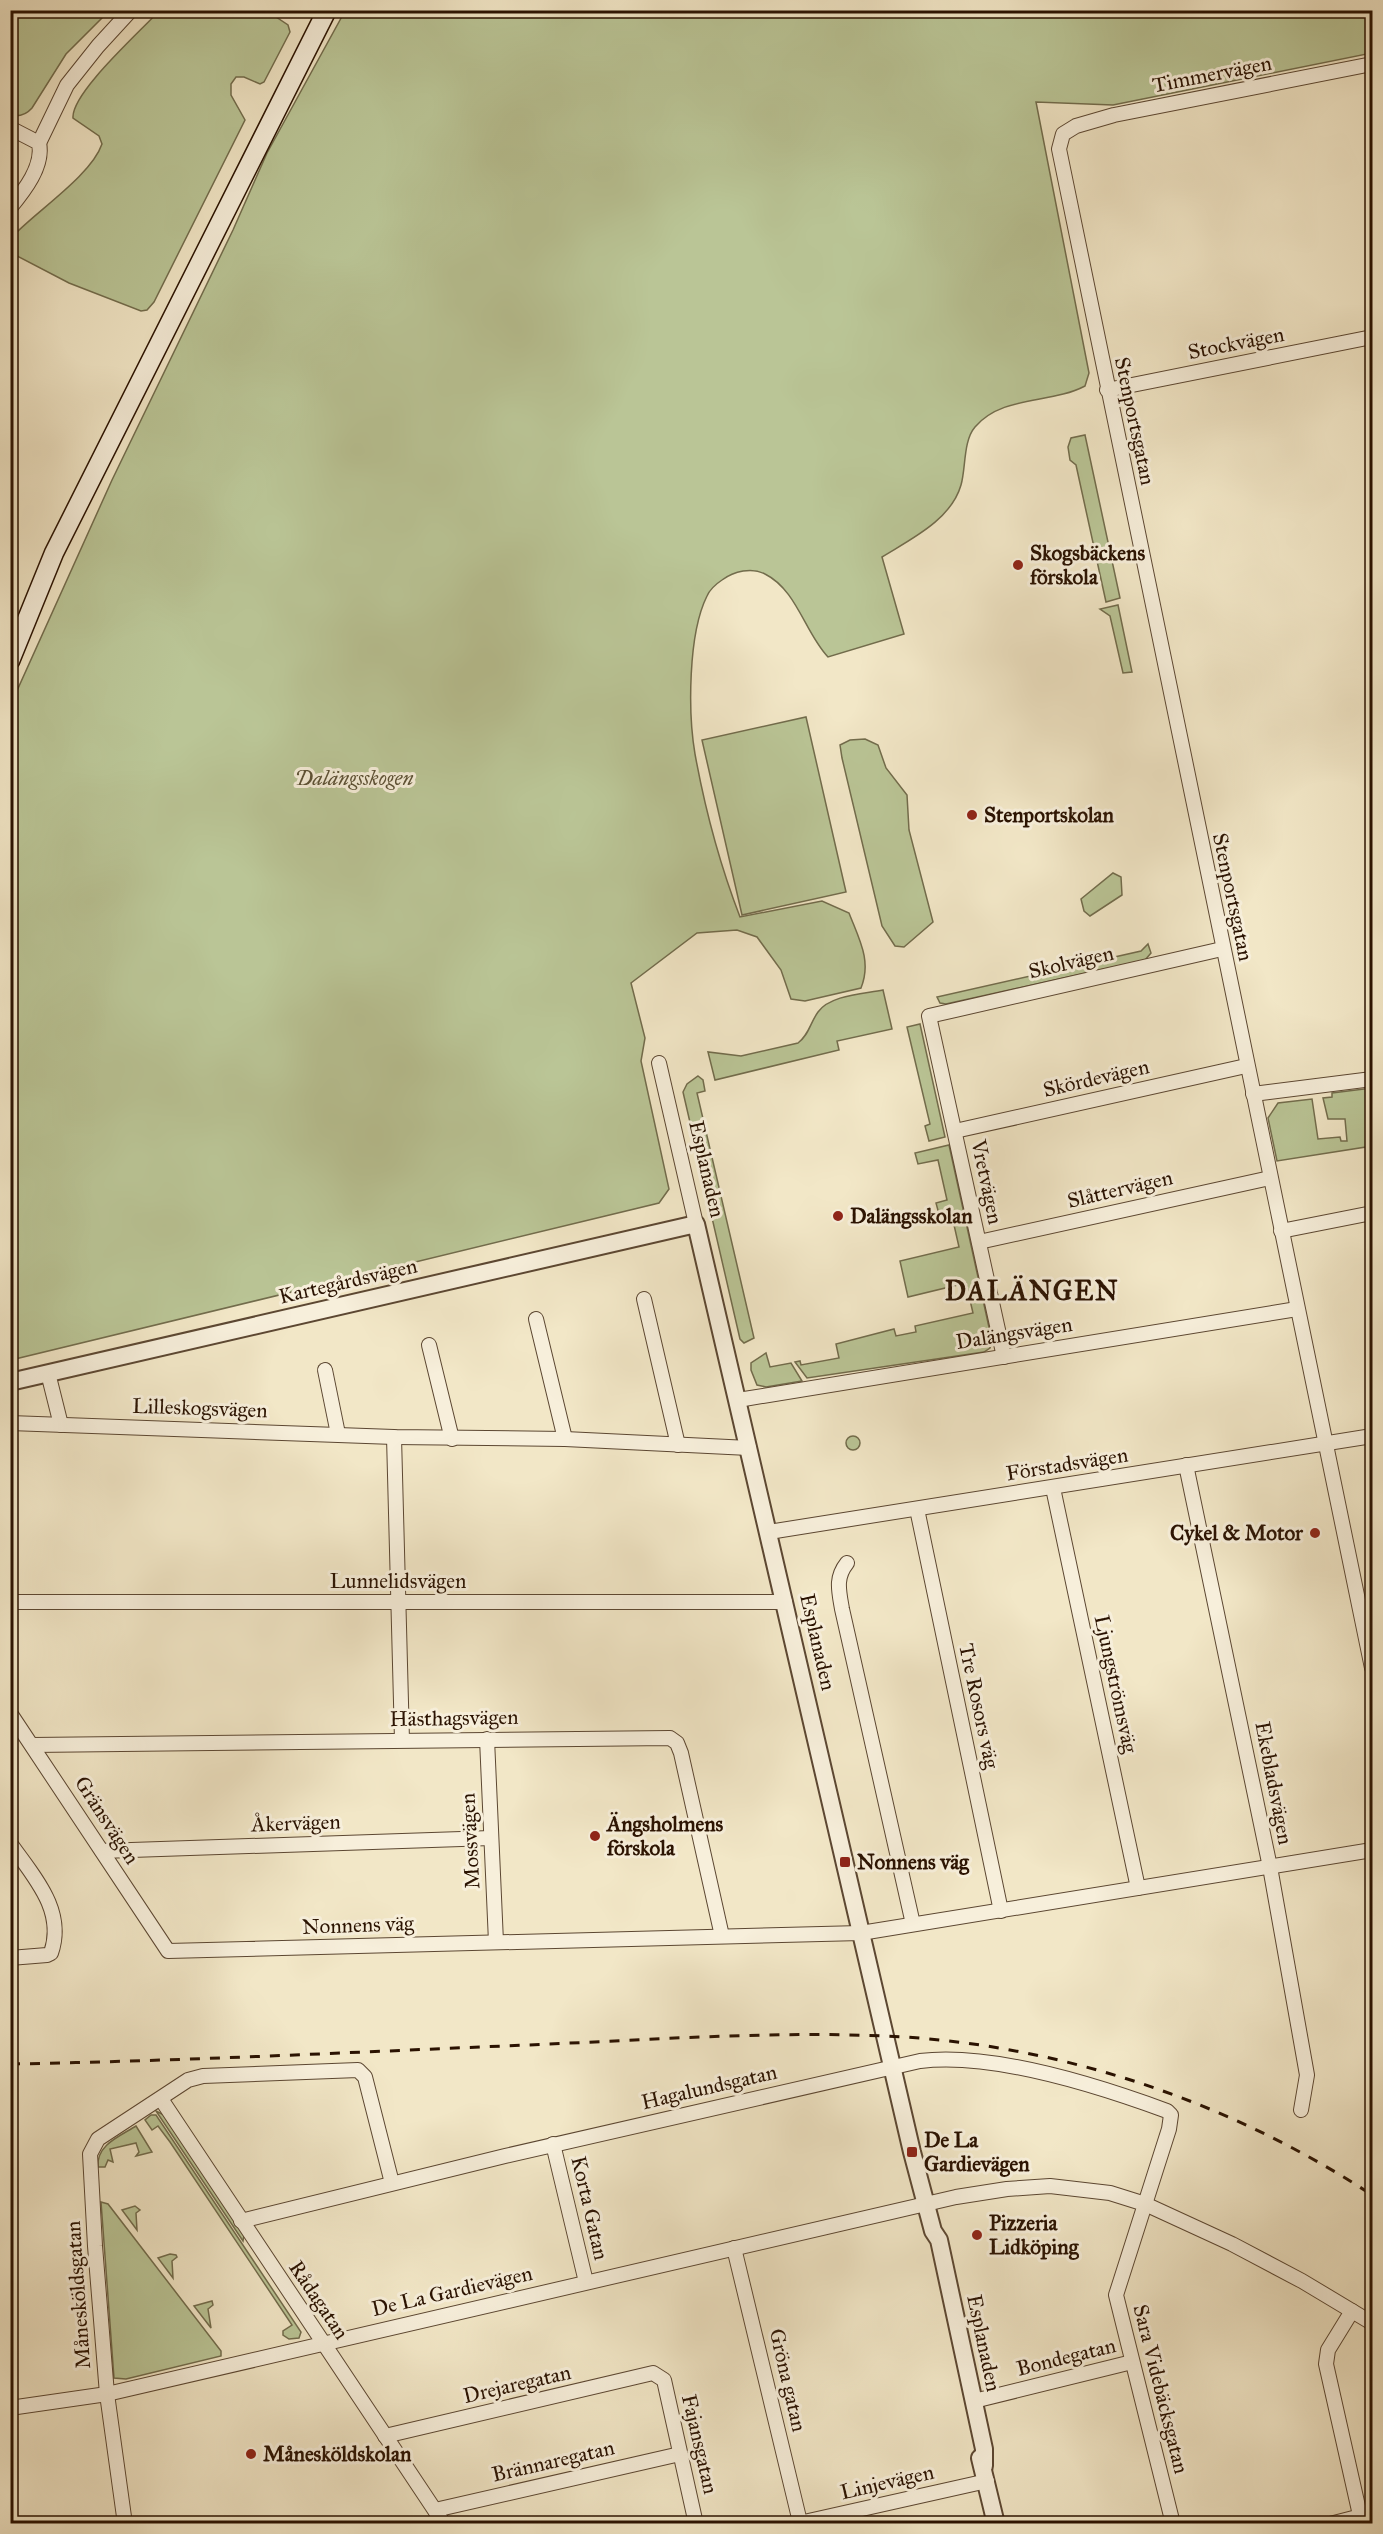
<svg xmlns="http://www.w3.org/2000/svg" width="1383" height="2534" font-family="'IM FELL Great Primer',serif">
	<style>
		.green { fill: #bac596; stroke: #726c4c; stroke-width: 1.5 }
		.lines { fill: none; stroke-linecap: round; stroke-linejoin: round }
		.minor-casing { stroke: #5c4732; stroke-width: 16 }
		.tertiary-casing { stroke: #5c4732; stroke-width: 20 }
		.secondary-casing { stroke: #2a1201; stroke-width: 21 }
		.minor { stroke: #f7efdb; stroke-width: 14 }
		.tertiary { stroke: #f7efdb; stroke-width: 16 }
		.secondary { stroke: #f7efdb; stroke-width: 18 }
		.rail { stroke: #2a1201; stroke-width: 3; stroke-dasharray: 10 10; stroke-linecap: butt }
		.poi-dot { fill: #8f2418; stroke: #f7efdb; stroke-width: 2 }
		.labels { text-anchor: middle; stroke-width: 6; stroke-linejoin: round; paint-order: stroke }
		.street-label { font-size: 21px; fill: #2a1201; stroke: #f7efdb }
		.poi-label { font-size: 21px; font-weight: bold; fill: #2a1201; stroke: #f7efdb; text-anchor: start }
		.park-label { font-size: 21px; font-style: italic; fill: #5c5135; stroke: #f7efdb }
		.district-label { font-size: 27px; font-weight: bold; letter-spacing: 1.5px; fill: #2a1201; stroke: #f7efdb }
	</style>
	<rect width="100%" height="100%" fill="#f2e7c7"/>
	<filter id="stains"><feTurbulence type="fractalNoise" baseFrequency=".00333" numOctaves="4"/><feColorMatrix values="0 0 0 0 .2 0 0 0 0 .09 0 0 0 0 .02 0 0 0 .5 -.17"/></filter>
	<radialGradient id="worn" r=".72"><stop offset=".6" stop-color="#630" stop-opacity="0"/><stop offset="1" stop-color="#630" stop-opacity=".3"/></radialGradient>
	<g class="green">
		<path d="M10,11H109L66,54L32,108C26,115 19,117 10,115Z"/>
		<path d="M159,11H267L288,25L290,32L264,82L260,84L244,77H236L231,84V95L245,120L154,302L147,310L141,311L69,283L17,256L11,249V238C35,212 91,176 102,144L99,136L73,118C71,93 141,31 159,11Z"/>
		<path d="M345,11L1372,10V53L1113,105L1036,102L1089,373L1085,386C1051,404 1002,395 975,427C963,441 966,468 961,485C951,520 911,539 882,557L904,634L828,657C805,633 797,590 765,574C752,567 734,571 722,580C716,584 710,589 707,596C688,634 688,713 695,754C705,809 720,865 740,917L822,901L849,913C859,939 872,961 861,988L805,1001L791,999L781,970L757,937L737,930L697,933L631,983L645,1038L641,1061L669,1189L659,1203L11,1360V704L112,480L233,230L267,153Z"/>
		<path d="M1085,435L1120,598L1106,602L1076,465L1070,460L1068,447L1071,438Z"/>
		<path d="M1118,605L1132,672L1123,673L1110,616L1100,609Z"/>
		<path d="M806,717L846,892L742,915L702,740Z"/>
		<path d="M865,739L878,745L886,768L907,795L909,830L933,922L904,947L895,946L882,926L842,758L840,745L850,740Z"/>
		<path d="M1113,873L1121,877L1122,895L1090,916L1084,911L1081,899Z"/>
		<path d="M1148,944L1151,953L1145,960L946,1004L940,1003L937,997L1141,951Z"/>
		<path d="M883,990L892,1029L837,1041L839,1050L715,1080L708,1052L741,1056L798,1043C809,1035 810,1023 818,1012C830,995 863,994 883,990Z"/>
		<path d="M920,1024L945,1137L929,1141L925,1126L930,1124L907,1027Z"/>
		<path d="M698,1076L703,1080L705,1091L697,1093L754,1338L744,1343L740,1339L683,1092L687,1084Z"/>
		<path d="M1372,1088V1146L1277,1161L1268,1118L1278,1103L1312,1099L1318,1139L1340,1137L1341,1141H1347L1345,1119H1328L1323,1098L1332,1097V1093Z"/>
		<path d="M949,1145L992,1341L990,1348L984,1352L807,1378L795,1362L800,1361L801,1365L839,1358L836,1344L894,1329L896,1336L916,1332L915,1326L973,1313L966,1283L908,1297L900,1261L959,1247L952,1216L940,1218L936,1203L947,1200L938,1160L918,1164L915,1153Z"/>
		<path d="M766,1353L770,1367L791,1363L802,1381L766,1387L757,1385L751,1370V1363Z"/>
		<circle cx="853" cy="1443" r="7"/>
		<path d="M156,2111L164,2115L244,2235L243,2241Z"/>
		<path d="M151,2115H156L301,2332L299,2338L289,2339L283,2335V2331L292,2325L170,2142L158,2126L152,2130L145,2120Z"/>
		<path d="M136,2126L152,2152L136,2156L139,2152L136,2143L110,2149L113,2162L108,2160L105,2167H98C96,2145 120,2136 136,2126Z"/>
		<path d="M101,2202L108,2204L221,2351V2356L126,2379L114,2378Z"/>
		<path d="M135,2206L140,2210L136,2213L137,2230L122,2210Z"/>
		<path d="M170,2254L176,2255L177,2257L172,2261L173,2278L158,2258Z"/>
		<path d="M212,2301L213,2305L208,2309L211,2328L194,2306Z"/>
	</g>
	<g class="lines">
		<g class="minor-casing">
			<g id="minor">
				<path d="M1372,64L1114,115L1076,126L1063,134L1059,149L1372,1668"/>
				<path d="M10,128L39,143C44,166 24,191 10,208"/>
				<path d="M39,143L67,85L98,46L131,10"/>
				<path d="M1107,390L1372,337"/>
				<path d="M659,1063L696,1224"/>
				<path d="M1253,1094L1372,1079"/>
				<path d="M955,1131L1246,1066"/>
				<path d="M1281,1231L1372,1213"/>
				<path d="M979,1242L1270,1178"/>
				<path d="M644,1299L678,1445"/>
				<path d="M536,1319L565,1439"/>
				<path d="M429,1345L452,1439"/>
				<path d="M1004,1357L929,1016L1222,949"/>
				<path d="M325,1370L338,1434"/>
				<path d="M48,1373L61,1425"/>
				<path d="M738,1400L1297,1309"/>
				<path d="M10,1423L394,1437L565,1439L749,1448"/>
				<path d="M394,1437L402,1740"/>
				<path d="M1186,1465L1270,1867L1307,2075L1301,2110"/>
				<path d="M1053,1488L1138,1888"/>
				<path d="M917,1509L1001,1911"/>
				<path d="M769,1532L1372,1436"/>
				<path d="M847,1563C835,1578 839,1591 842,1609L913,1924"/>
				<path d="M10,1602H785"/>
				<path d="M10,1713L168,1951L861,1933L1372,1850"/>
				<path d="M487,1739L496,1942"/>
				<path d="M32,1745L670,1738L677,1743L681,1753L722,1936"/>
				<path d="M10,1843C33,1876 66,1910 51,1953L47,1955L10,1958"/>
				<path d="M102,1851L491,1838"/>
				<path d="M161,2099L444,2524"/>
				<path d="M553,2144L586,2282"/>
				<path d="M241,2221L505,2156L920,2061C993,2052 1099,2086 1167,2111L1171,2115L1169,2129L1116,2295L1173,2524"/>
				<path d="M734,2248L800,2522"/>
				<path d="M1352,2311L1328,2350L1326,2364L1362,2524"/>
				<path d="M974,2401L1132,2362"/>
				<path d="M10,2408L107,2394L956,2197L1007,2189L1050,2186L1110,2193L1145,2204L1232,2244L1302,2281L1372,2323"/>
				<path d="M385,2436L653,2373L664,2380L696,2524"/>
				<path d="M435,2510L680,2454"/>
				<path d="M125,2524L107,2394L95,2246L90,2154L98,2139L188,2080L203,2076L358,2070L365,2077L392,2183"/>
				<path d="M795,2524L987,2481"/>
				<path d="M1330,2524L1361,2516"/>
			</g>
		</g>
		<g class="tertiary-casing">
			<g id="tertiary">
				<path d="M10,1382L696,1224L912,2152L933,2231L939,2240L984,2449V2466"/>
				<path d="M980,2458L996,2524"/>
			</g>
		</g>
		<g class="secondary-casing">
			<path id="secondary" d="M10,661L54,553L327,10"/>
		</g>
		<use href="#minor" class="minor"/>
		<use href="#tertiary" class="tertiary"/>
		<use href="#secondary" class="secondary"/>
		<path class="rail" d="M10,2064C183,2061 356,2052 528,2045C647,2040 767,2031 885,2036C1057,2043 1229,2101 1372,2195"/>
	</g>
	<g class="poi-dot">
		<circle cx="1018" cy="565" r="6"/>
		<circle cx="972" cy="815" r="6"/>
		<circle cx="838" cy="1216" r="6"/>
		<circle cx="1315" cy="1533" r="6"/>
		<circle cx="595" cy="1836" r="6"/>
		<rect x="839" y="1856" width="12" height="12" rx="3"/>
		<rect x="906" y="2146" width="12" height="12" rx="3"/>
		<circle cx="977" cy="2235" r="6"/>
		<circle cx="251" cy="2454" r="6"/>
	</g>
	<g class="labels">
		<g class="street-label">
			<text transform="translate(1212 74) rotate(-11)" y="7">Timmervägen</text>
			<text transform="translate(1236 343) rotate(-11)" y="7">Stockvägen</text>
			<text transform="translate(1135 421) rotate(78)" y="7">Stenportsgatan</text>
			<text transform="translate(1233 897) rotate(78)" y="7">Stenportsgatan</text>
			<text transform="translate(1071 962) rotate(-13)" y="7">Skolvägen</text>
			<text transform="translate(1096 1078) rotate(-13)" y="7">Skördevägen</text>
			<text transform="translate(707 1169) rotate(77)" y="7">Esplanaden</text>
			<text transform="translate(987 1182) rotate(78)" y="7">Vretvägen</text>
			<text transform="translate(1120 1189) rotate(-13)" y="7">Slåttervägen</text>
			<text transform="translate(348 1281) rotate(-13)" y="7">Kartegårdsvägen</text>
			<text transform="translate(1014 1333) rotate(-9)" y="7">Dalängsvägen</text>
			<text transform="translate(200 1408) rotate(2)" y="7">Lilleskogsvägen</text>
			<text transform="translate(1067 1464) rotate(-9)" y="7">Förstadsvägen</text>
			<text x="398" y="1588">Lunnelidsvägen</text>
			<text transform="translate(818 1642) rotate(77)" y="7">Esplanaden</text>
			<text transform="translate(1116 1684) rotate(78)" y="7">Ljungströmsväg</text>
			<text transform="translate(979 1706) rotate(78)" y="7">Tre Rosors väg</text>
			<text transform="translate(454 1718) rotate(-1)" y="7">Hästhagsvägen</text>
			<text transform="translate(1274 1783) rotate(79)" y="7">Ekebladsvägen</text>
			<text transform="translate(107 1820) rotate(57)" y="7">Gränsvägen</text>
			<text transform="translate(296 1823) rotate(-2)" y="7">Åkervägen</text>
			<text transform="translate(470 1841) rotate(-93)" y="7">Mossvägen</text>
			<text transform="translate(358 1925) rotate(-2)" y="7">Nonnens väg</text>
			<text transform="translate(709 2087) rotate(-13)" y="7">Hagalundsgatan</text>
			<text transform="translate(590 2208) rotate(77)" y="7">Korta Gatan</text>
			<text transform="translate(452 2291) rotate(-13)" y="7">De La Gardievägen</text>
			<text transform="translate(78 2295) rotate(-94)" y="7">Månesköldsgatan</text>
			<text transform="translate(319 2300) rotate(56)" y="7">Rådagatan</text>
			<text transform="translate(984 2343) rotate(78)" y="7">Esplanaden</text>
			<text transform="translate(1066 2357) rotate(-14)" y="7">Bondegatan</text>
			<text transform="translate(788 2380) rotate(77)" y="7">Gröna gatan</text>
			<text transform="translate(517 2384) rotate(-13)" y="7">Drejaregatan</text>
			<text transform="translate(1161 2389) rotate(76)" y="7">Sara Videbäcksgatan</text>
			<text transform="translate(700 2444) rotate(77)" y="7">Fajansgatan</text>
			<text transform="translate(553 2461) rotate(-13)" y="7">Brännaregatan</text>
			<text transform="translate(887 2482) rotate(-13)" y="7">Linjevägen</text>
		</g>
		<g class="poi-label">
			<text x="1030" y="560">Skogsbäckens<tspan x="1030" dy="24">förskola</tspan></text>
			<text x="984" y="822">Stenportskolan</text>
			<text x="850" y="1223">Dalängsskolan</text>
			<text x="1303" y="1540" text-anchor="end">Cykel &amp; Motor</text>
			<text x="607" y="1831">Ängsholmens<tspan x="607" dy="24">förskola</tspan></text>
			<text x="857" y="1869">Nonnens väg</text>
			<text x="924" y="2147">De La<tspan x="924" dy="24">Gardievägen</tspan></text>
			<text x="989" y="2230">Pizzeria<tspan x="989" dy="24">Lidköping</tspan></text>
			<text x="263" y="2461">Månesköldskolan</text>
		</g>
		<g class="park-label">
			<text x="354" y="785">Dalängsskogen</text>
		</g>
		<g class="district-label">
			<text x="1032" y="1300">DALÄNGEN</text>
		</g>
	</g>
	<rect width="1383" height="2534" fill="none" stroke="#f2e7c7" stroke-width="36"/>
	<rect x="12" y="12" width="1359" height="2510" fill="none" stroke="#2a1201" stroke-width="3"/>
	<rect x="18" y="18" width="1347" height="2498" fill="none" stroke="#2a1201" stroke-width="1.5"/>
	<rect width="100%" height="100%" filter="url(#stains)"/>
	<rect width="100%" height="100%" fill="url(#worn)"/>
</svg>
